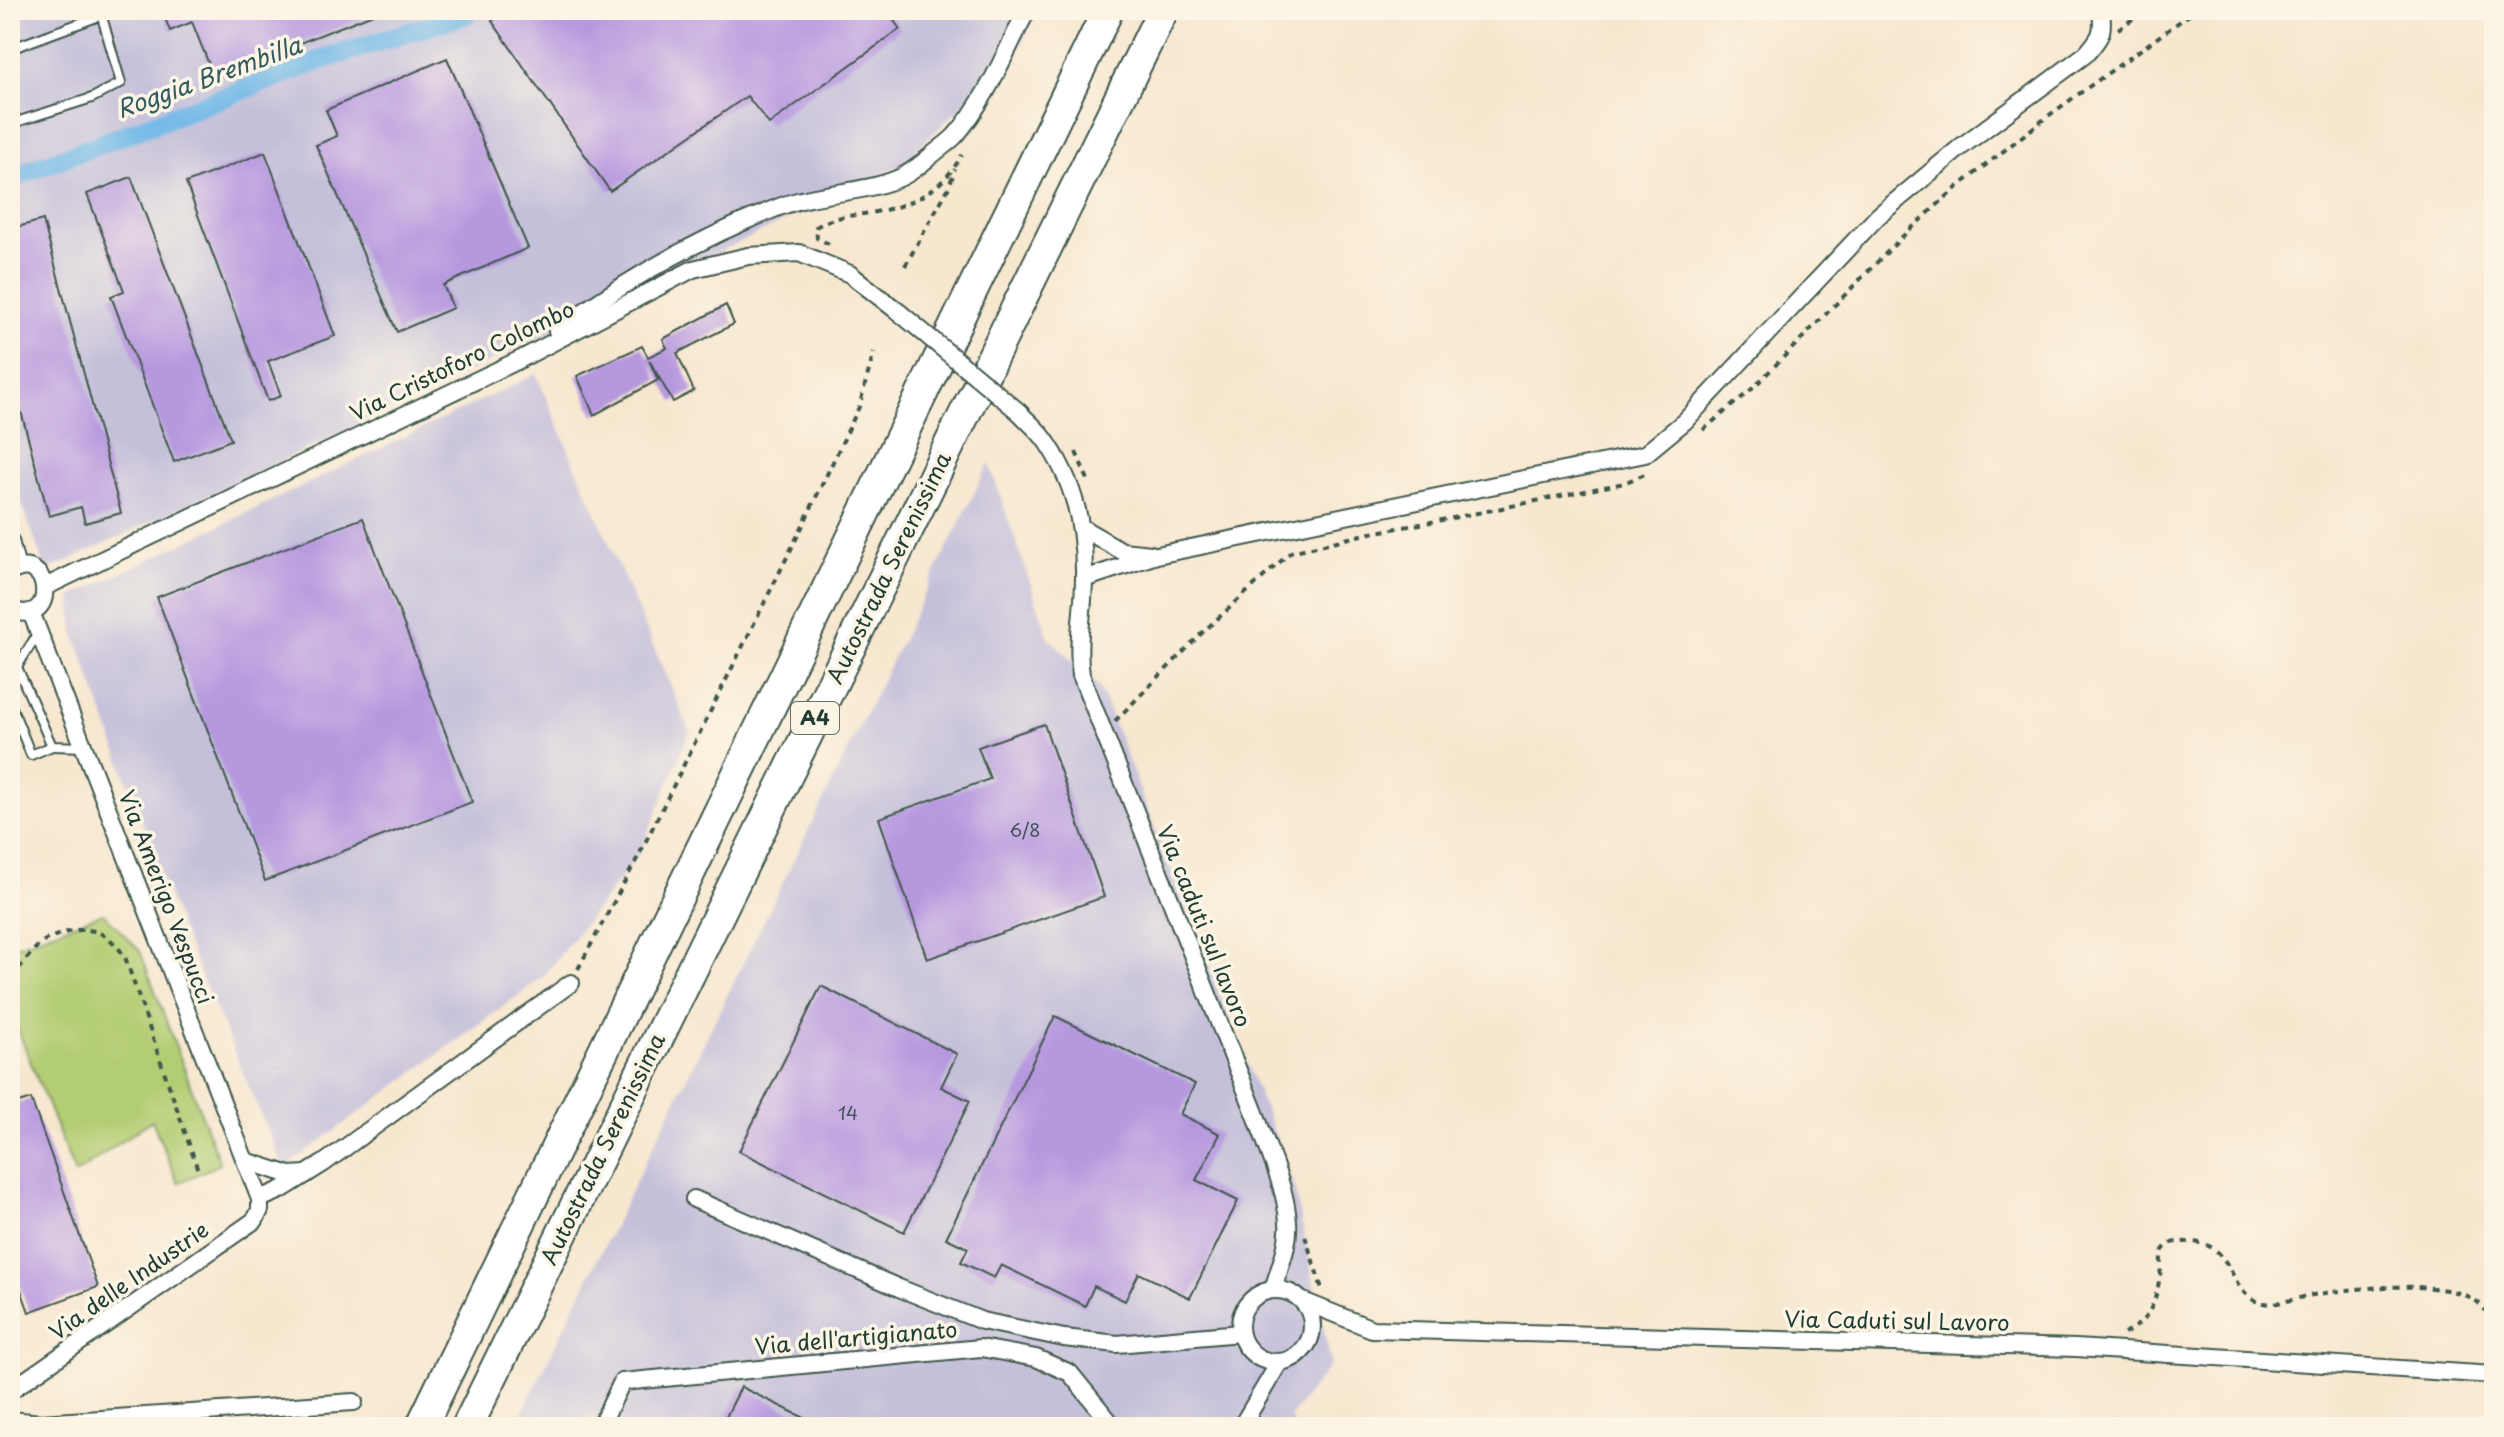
<svg xmlns="http://www.w3.org/2000/svg" width="2504" height="1437" font-family="'Playpen Sans',sans-serif">
	<style>
		.industrial { fill: #c5c0da }
		.green { fill: #b3cd73; stroke: #698554; stroke-width: 2 }
		.lines { fill: none; stroke-linecap: round; stroke-linejoin: round }
		.canal { stroke: #70b7e7; stroke-width: 20 }
		.building { fill: #b698df }
		.lane-casing { stroke: #3f564b; stroke-width: 12 }
		.street-casing { stroke: #3f564b; stroke-width: 20 }
		.highway-casing { stroke: #3f564b; stroke-width: 34 }
		.path { stroke: #3f564b; stroke-width: 4; stroke-dasharray: 6 6; stroke-linecap: butt }
		.lane { stroke: #fff; stroke-width: 8 }
		.street { stroke: #fff; stroke-width: 16 }
		.highway { stroke: #fff; stroke-width: 30 }
		.street-bridge-casing { stroke: #3f564b; stroke-width: 20; stroke-linecap: butt }
		.street-bridge { stroke: #fff; stroke-width: 16 }
		.labels { text-anchor: middle; stroke-width: 7; stroke-linejoin: round; paint-order: stroke }
		.number-label { font-size: 18px; fill: #45545f }
		.shield { fill: #fcf5e5; stroke: #617469; stroke-width: 2 }
		.shield-label { font-size: 20px; font-weight: bold; fill: #1f3d34 }
		.street-label { font-size: 22px; fill: #1f3d34; stroke: #fcf5e5 }
		.water-label { font-size: 24px; font-style: italic; fill: #335c61; stroke: #fcf5e5 }
	</style>
	<rect width="100%" height="100%" fill="#fcf5e5"/>
	<filter id="ink" filterUnits="userSpaceOnUse"><feTurbulence type="fractalNoise" baseFrequency=".0125" numOctaves="2"/><feDisplacementMap in="SourceGraphic" scale="16" xChannelSelector="R" yChannelSelector="G"/><feConvolveMatrix kernelMatrix="1 2 1 2 8 2 1 2 1" color-interpolation-filters="sRGB"/></filter>
	<filter id="wash" filterUnits="userSpaceOnUse"><feTurbulence type="fractalNoise" baseFrequency=".006" numOctaves="4" result="noise"/><feDisplacementMap in="SourceGraphic" scale="32" xChannelSelector="R" yChannelSelector="G"/><feGaussianBlur stdDeviation="1.8" result="paint"/><feColorMatrix in="noise" values="0 0 0 0 0 0 0 0 0 0 0 0 0 0 0 0 0 1.4 0 .05"/><feComposite in="paint" operator="in"/></filter>
	<g filter="url(#wash)">
		<rect width="100%" height="100%" fill="#f7e7cf"/>
		<g class="industrial">
			<path d="M10,10H1039L1017,53L901,165L292,456L46,571L10,471Z"/>
			<path d="M536,374L690,731L640,853L543,977L284,1168L179,924L74,632L71,597Z"/>
			<path d="M989,463L1049,638L1099,686L1267,1114L1294,1186L1331,1364L1290,1417L1295,1427H515Z"/>
		</g>
		<path class="green" d="M103,913L140,951L220,1164L178,1183L152,1120L75,1174L14,1020H10V948Z"/>
		<g class="lines">
			<path class="canal" d="M10,178L324,59L464,15L471,10"/>
		</g>
		<g id="blocks">
			<g class="building">
				<path d="M162,10H383L214,77L192,22L170,31Z"/>
				<path d="M507,10H886L900,29L769,124L747,96L610,191L492,21Z"/>
				<path d="M447,58L528,248L443,285L453,308L397,332L316,145L337,136L326,110Z"/>
				<path d="M265,152L335,336L268,361L281,396L268,401L186,183Z"/>
				<path d="M131,177L231,440L174,462L111,296L124,291L87,194Z"/>
				<path d="M43,220L121,513L85,523L81,507L49,516L10,370V229Z"/>
				<path d="M726,305L734,324L677,353L694,391L673,402L649,360L658,380L594,415L577,376L642,346L648,357L667,348L663,339Z"/>
				<path d="M363,518L472,802L265,881L157,597Z"/>
				<path d="M1044,724L1104,897L927,959L879,818L990,779L978,747Z"/>
				<path d="M821,986L957,1054L941,1087L970,1101L904,1232L739,1151Z"/>
				<path d="M1055,1016L1195,1084L1180,1114L1220,1134L1196,1180L1238,1201L1190,1298L1139,1273L1125,1301L1094,1286L1085,1306L1001,1265L994,1278L961,1262L968,1248L946,1238Z"/>
				<path d="M31,1099L98,1287L29,1312L10,1259V1106Z"/>
				<path d="M741,1387L813,1422L810,1427H721Z"/>
			</g>
		</g>
	</g>
	<g filter="url(#ink)">
		<use href="#blocks" fill-opacity="0" stroke="#3f564b" stroke-width="2"/>
		<g class="lines">
			<g class="lane-casing">
				<g id="lane">
					<path d="M10,49L102,15"/>
					<path d="M10,124L92,98L121,83L100,10"/>
					<path d="M38,633L17,667L52,746L84,747"/>
					<path d="M10,703L31,755L52,746"/>
				</g>
			</g>
			<g class="street-casing">
				<g id="street">
					<path d="M557,331C625,280 700,238 779,207C817,192 859,194 897,179C910,174 921,164 932,155C939,149 948,143 955,136C986,101 1006,51 1027,10"/>
					<path d="M1019,412C1028,422 1041,432 1048,444C1075,484 1085,530 1084,578C1084,612 1076,640 1081,675L1257,1118C1268,1151 1286,1187 1288,1222C1290,1244 1279,1268 1273,1290"/>
					<path d="M1082,528L1122,551L1151,554"/>
					<path d="M10,541L17,569"/>
					<path d="M10,573C51,546 60,631 10,609"/>
					<path d="M1084,579L1157,555L1645,454L1685,421L1878,216L1962,146L2086,54C2101,37 2104,33 2101,10"/>
					<path d="M45,587L519,360L693,269L748,256L799,253L850,274L900,313"/>
					<path d="M246,1161L290,1175L306,1174"/>
					<path d="M260,1199L281,1190L324,1163L571,983"/>
					<path d="M694,1199L899,1288L982,1321L1064,1338L1117,1344L1240,1333"/>
					<circle cx="1276" cy="1326" r="36"/>
					<path d="M1303,1301L1372,1329L2076,1348L2494,1375"/>
					<path d="M10,1391L255,1220L260,1210V1199L31,612"/>
					<path d="M10,1420L41,1423L354,1402"/>
					<path d="M600,1427L622,1382L981,1348L1036,1358L1070,1373L1114,1427"/>
					<path d="M1241,1427L1279,1363"/>
				</g>
			</g>
			<g class="highway-casing">
				<g id="highway">
					<path d="M421,1427L1108,10"/>
					<path d="M467,1427L1163,10"/>
				</g>
			</g>
			<g class="path">
				<path d="M2118,29L2146,10"/>
				<path d="M829,244L817,238L816,227C833,216 850,216 870,213C911,206 941,192 962,155"/>
				<path d="M905,266L949,187L955,169"/>
				<path d="M1703,430L1752,389L1903,236L1954,190L2048,116L2196,10"/>
				<path d="M1076,452L1088,480"/>
				<path d="M1115,721L1204,631L1291,552L1366,534L1458,517L1624,483L1645,474"/>
				<path d="M578,969L640,853L801,529L859,407L874,352"/>
				<path d="M10,977C21,968 34,947 44,941C49,937 56,936 61,934C91,924 108,932 125,957L199,1173"/>
				<path d="M1305,1236L1322,1289"/>
				<path d="M2124,1334C2135,1328 2144,1321 2150,1310C2157,1297 2159,1282 2161,1268C2161,1263 2160,1255 2163,1250C2164,1248 2170,1244 2172,1243C2178,1241 2185,1242 2191,1242C2242,1243 2224,1310 2277,1303C2289,1301 2301,1297 2313,1295C2351,1288 2444,1278 2476,1301C2484,1307 2489,1315 2494,1325"/>
			</g>
			<use href="#lane" class="lane"/>
			<use href="#street" class="street"/>
			<use href="#highway" class="highway"/>
			<g class="street-bridge-casing">
				<path id="street-bridge" d="M900,313L1019,412"/>
			</g>
			<use href="#street-bridge" class="street-bridge"/>
		</g>
	</g>
	<g class="labels">
		<g class="number-label">
			<text x="1025" y="837">6/8</text>
			<text x="848" y="1120">14</text>
		</g>
		<rect class="shield" x="791" y="702" width="48" height="32" rx="6"/>
		<g class="shield-label">
			<text x="815" y="725">A4</text>
		</g>
		<g class="street-label">
			<text transform="translate(462 361) rotate(-26)" y="8">Via Cristoforo Colombo</text>
			<text transform="translate(889 568) rotate(-64)" y="8">Autostrada Serenissima</text>
			<text transform="translate(166 897) rotate(69)" y="8">Via Amerigo Vespucci</text>
			<text transform="translate(1204 926) rotate(68)" y="8">Via caduti sul lavoro</text>
			<text transform="translate(603 1149) rotate(-64)" y="8">Autostrada Serenissima</text>
			<text transform="translate(129 1281) rotate(-35)" y="8">Via delle Industrie</text>
			<text transform="translate(1897 1321) rotate(1)" y="8">Via Caduti sul Lavoro</text>
			<text transform="translate(856 1338) rotate(-5)" y="8">Via dell'artigianato</text>
		</g>
		<g class="water-label">
			<text transform="translate(209 78) rotate(-20)" y="8">Roggia Brembilla</text>
		</g>
	</g>
	<rect width="2504" height="1437" fill="none" stroke="#fcf5e5" stroke-width="40"/>
</svg>
